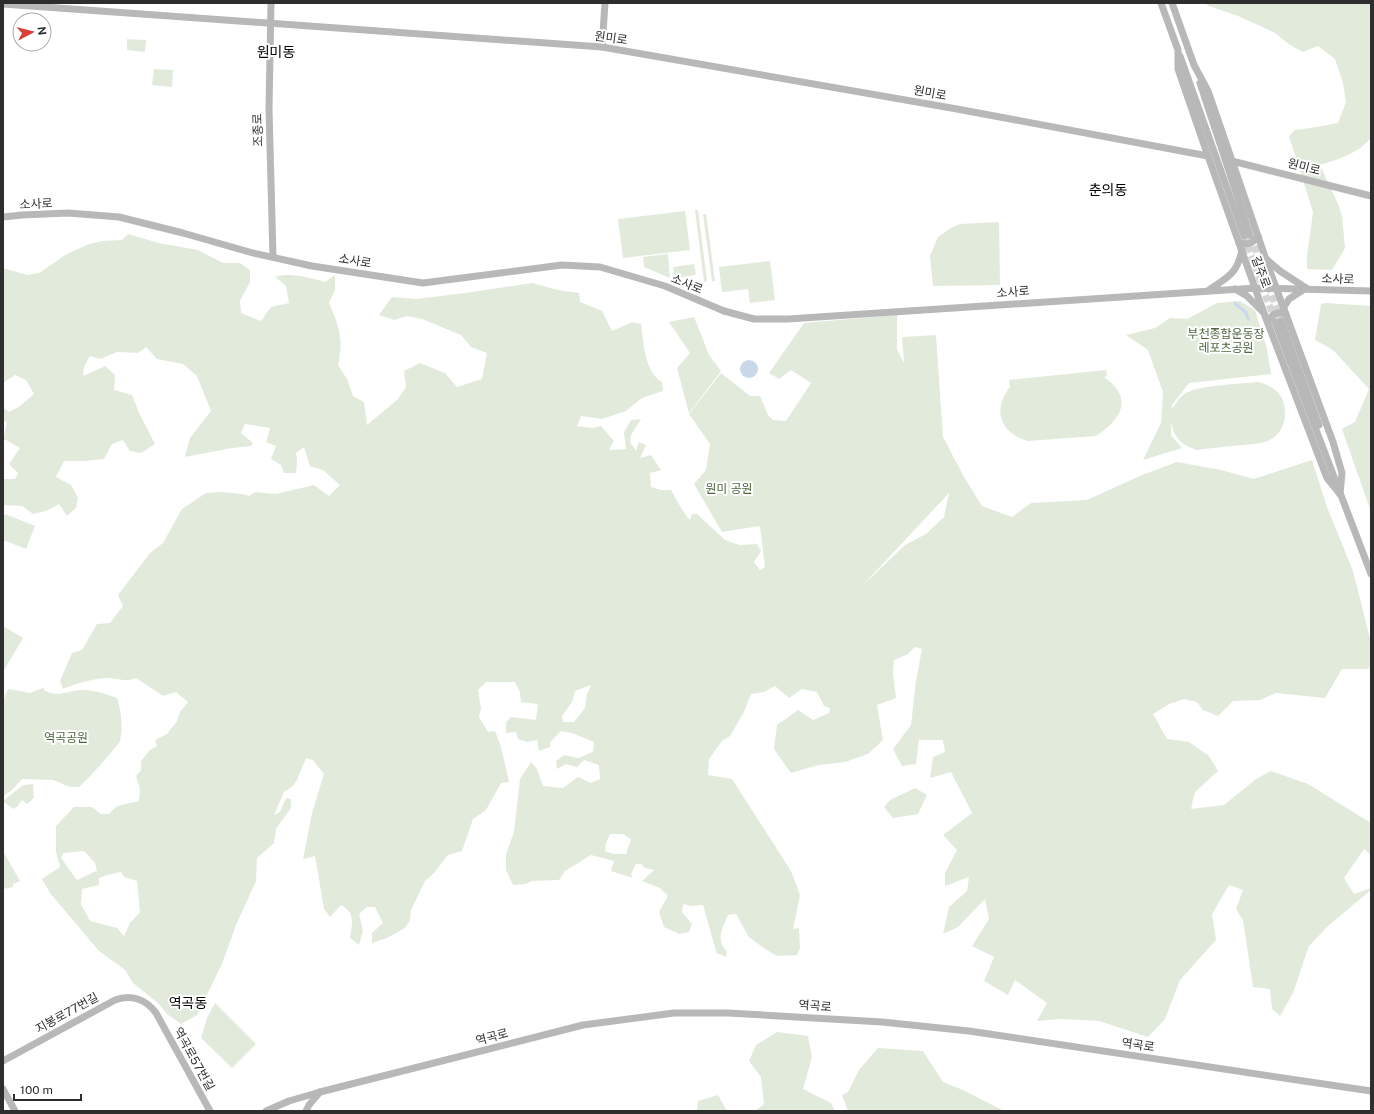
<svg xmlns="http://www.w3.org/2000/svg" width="1374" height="1114" font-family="'Public Sans','Noto Sans KR',sans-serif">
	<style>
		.green { fill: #e2eadc; fill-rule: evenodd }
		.water { fill: #c9d9e9 }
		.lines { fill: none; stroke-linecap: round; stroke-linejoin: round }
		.secondary-tunnel { stroke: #d5d5d5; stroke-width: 7; stroke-dasharray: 7 3.5; stroke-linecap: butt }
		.secondary { stroke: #b8b8b8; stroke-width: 7 }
		.secondary-bridge { stroke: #b8b8b8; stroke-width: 7 }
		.labels { text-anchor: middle; stroke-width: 4; stroke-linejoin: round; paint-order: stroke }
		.street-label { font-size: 12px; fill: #2e2e2e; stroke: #fff }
		.park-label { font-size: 12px; fill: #4d673e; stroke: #fff }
		.quarter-label { font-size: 14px; fill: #000; stroke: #fff }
	</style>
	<rect width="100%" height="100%" fill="#fff"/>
	<g class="green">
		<path d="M1205,3H1371V138C1357,154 1339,159 1320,165L1338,204L1342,216L1345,248L1332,270L1307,269V257L1313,212L1289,136L1295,130L1317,127L1338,123L1346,102L1343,83L1335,59L1318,46L1303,52L1290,45L1275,33L1238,16L1209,6Z"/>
		<path d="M127,39L146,40L145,52L127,50Z"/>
		<path d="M154,69L173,70L172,87L152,85Z"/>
		<path d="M695,210H698L707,281L704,282Z"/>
		<path d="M685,211L690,250L623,258L618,219Z"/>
		<path d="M703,214H706L715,281H712Z"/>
		<path d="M999,222L1000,285L933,286L930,256L938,237L951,228L960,224Z"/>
		<path d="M128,234L159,243L198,250L223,263H240L250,270V282L240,301L241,313L261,321L271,307L289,303L286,286L275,277C291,272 309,278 325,282L335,275V290L329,303C339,327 344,338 338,365L347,379L353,396L364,402L367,425L398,399L406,387L404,371L420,363L445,373L457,387L482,379L487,353L471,347L461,335L422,319L407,316L394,320L379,315L392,297L416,299L466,293L532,283L558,290L579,293L580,302L602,311L612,331L632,322L641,324C644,343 644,371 662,382L663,391L642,398L626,411L602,419L581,416L577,426L593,428L601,426L614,441L609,450L626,449L624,432L631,420L641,419L631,435L630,442L636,451L639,442L646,445L640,458L651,455L661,470L650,473L651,487L661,490H671C677,500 682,512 690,520L692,514H697L725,540L740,545L757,544L761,551L754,562L760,570L765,567L760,526L722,532L694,484L706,470L710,444L689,414L721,373L750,396H760L768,415L773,420L786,421L811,383L791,370L779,379L769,373L804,323L897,315V349L904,363L902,337L936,335L943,437L964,477L982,506L1012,517L1031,503L1087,500L1142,475L1177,462L1221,470L1254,479L1312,460L1327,507L1353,571L1371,642V660L1369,669H1342L1325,698L1276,693L1260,700L1233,701L1218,716L1203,710L1197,702L1184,699L1169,704L1153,714L1167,739L1189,742L1209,756L1218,771L1195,792L1191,809L1224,805L1256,779L1271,771L1308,784L1371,823V855L1364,849L1344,878L1354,894L1371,888V890L1329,925L1309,946L1293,993L1280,1016L1272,1009L1270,989L1253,987L1243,920L1236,909L1243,890L1229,885L1212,914L1216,940L1180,980L1165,1019L1148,1037L1099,1021L1060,1019L1037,1021L1047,1003L1015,980L1008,995L984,981L994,957L972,946L989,919L985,899L958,927L943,934L949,907L967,891L969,877L945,886V873L957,850L943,835L972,813L951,772L930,778L933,757L945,752L943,740H919L916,764L902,766L893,749L911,725L916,681L922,649L915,647L908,654L894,660L893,673L896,698L877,705L883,740L868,754L845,762L818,765L791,773L774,749L777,725L798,710L813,720L829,713L830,708L824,706L817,692L802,689L789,698L775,686L764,692L751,694L744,712L730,736L722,741L709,759L708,775L732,779L791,871L800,895L793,929L799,928L800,948L797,955L777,956L765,949L749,937L736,914L728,915C723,927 715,941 727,951L726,957L720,954H717L703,905L691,906L683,904L682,912L692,924L689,932L679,934L664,927L659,912L668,896L660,888L642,881L654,870L645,868L641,864H636L631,874L633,878L611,871L614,861L591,855L565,871L559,880L532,881L525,884L513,885L506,870V854L514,832L520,779L531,762L537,769L543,786L563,788L578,777L591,783L600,779L599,765L584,760L577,767L566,764L557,769L556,761L564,755L578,758L593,752L594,742L572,733L561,731L550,742V747L539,751L537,740L527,742L518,739L516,732L506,733V722L511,717L536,720L538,704L521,702L520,692L515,682H486L478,690L481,708L479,717L488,732L495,731L501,747L509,782L501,783L486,810L473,819L462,851L448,855L434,873L425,881L411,910L410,920L405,928L387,938L372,943V933L383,923L375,907H367L359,914L363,931L359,945L350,938C352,924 356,913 341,905L330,917L324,909L315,856L303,859L312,813L324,774L313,760L306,758L297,780L292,787L284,792L274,815L280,812L286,798L291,799V808L276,829L274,843L257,858L256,881L236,925L222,964L197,1015L181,1024L167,1014L158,1003L133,983L125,970L99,951L50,893L42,879L60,867L56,852V826L74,807H92L101,814H109L117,806L139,801L140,789L136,776L141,770V761L150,750L157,746L155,740L167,734L177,721L180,712L188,702L176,692L163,696L136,678C125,683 118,678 107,678C92,679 77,683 63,689L60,681L72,653L82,650L97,624L110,623L123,606L118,595L150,553L163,543L182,509L206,493L220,492L242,494L249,496L255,492L276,494L314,485L329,496L340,485L323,470L310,466L304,447L296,453L297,459L296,473H284L281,465L271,459L276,446L266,442L270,428L245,424L241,433L253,443L251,446L232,448L185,457L190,438L211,411L197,376L183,364L157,359L146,347L138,353L117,352L100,359L90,356L84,367L83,376L105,366L115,375L114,390L132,395L140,415L155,444L141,453L130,451L123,440L112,444L104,459L84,461H64L56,477L71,485L78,498L76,508L67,516L59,504L46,511L33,514L22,506L3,505V479H15L18,473L9,464L20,448L6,440H3L7,422L3,421V407L9,412L20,406L34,394L26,380L15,375L3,383V268L27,275L39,273L67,254L89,244L103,241L122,240ZM949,493L944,517L926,534L905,545L862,586ZM591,685L587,694L585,708L574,722H563L562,716L572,702L575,691ZM610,834H623L631,839L626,854H613L605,851L606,843ZM84,851L95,863L97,871C90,873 85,877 77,880L61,858L63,853ZM121,872L124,877L137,881L140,912L130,923L124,936L117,928L90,921L81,904L82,889L99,885V878L107,875Z"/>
		<path d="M668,254L670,278L644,267L643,257Z"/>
		<path d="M770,261L775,300L750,303L748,289L722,292L719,267Z"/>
		<path d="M694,264L696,275L675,278L673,267Z"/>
		<path d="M1240,301L1255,310L1267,349L1271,374L1189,383L1172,405V409C1175,405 1178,399 1183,395C1194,385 1241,384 1258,382C1270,385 1282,392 1284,405C1288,420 1281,437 1265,442C1258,444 1250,444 1243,445C1228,446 1213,448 1197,450C1182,445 1175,439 1171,423V435L1182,448L1143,460L1161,423L1163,392L1148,350L1126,335L1155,328L1170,318L1187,319L1217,303Z"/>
		<path d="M1326,303L1371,306V512L1342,429L1355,422L1369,389L1333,350L1315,340L1321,304Z"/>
		<path d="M694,317L709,355L721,371L689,413L677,368L690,353L669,322Z"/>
		<path d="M1106,370L1107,376L1104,377C1134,398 1122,419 1096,436L1028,441C1000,433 992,410 1010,387L1009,380Z"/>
		<path d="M5,514L35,526L26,549L3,540V518Z"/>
		<path d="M3,626L23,638L3,672Z"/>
		<path d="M43,688L45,691C61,698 67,690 83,690C95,690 106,694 117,698C121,708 124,733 119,743C116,747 112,751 109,755C99,766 90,777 79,787H70L53,780L22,779L12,790L3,796V701L8,689L30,693Z"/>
		<path d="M34,784L33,785L34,798L27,804L22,800L17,807L13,809L3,801L23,785Z"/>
		<path d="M915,788L927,795L918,814L893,818L884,807L890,800Z"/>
		<path d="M3,851L20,881L13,884V887L3,889Z"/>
		<path d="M215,1003L256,1044L232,1068L201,1038L207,1018Z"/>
		<path d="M777,1032L808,1036L812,1057L803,1089L831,1103L835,1111H755L764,1104L761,1077L749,1061L756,1045Z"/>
		<path d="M878,1048L923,1051L943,1082L963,1090L1004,1111H848L842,1095L848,1092L859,1070Z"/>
		<path d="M718,1095L727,1111H697L698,1101Z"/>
	</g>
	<g class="water">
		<path d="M1234,301L1247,311L1250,320L1248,321L1243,312L1234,305Z"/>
		<circle cx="749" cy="369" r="9"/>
	</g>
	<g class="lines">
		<g class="secondary-tunnel">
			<path d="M1244,236L1275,321"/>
			<path d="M1251,236L1281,321"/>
		</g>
		<g class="secondary">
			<path d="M271,3L269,109L273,257"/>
			<path d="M1161,3L1178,50V69L1208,156L1265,316L1327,478L1340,494"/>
			<path d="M1172,3L1194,65L1208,91L1271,274L1333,442L1342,473L1340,494"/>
			<path d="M3,4L602,47L957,109L1208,156"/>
			<path d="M602,47L605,3"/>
			<path d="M1180,56L1244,236"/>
			<path d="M1200,83L1250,235"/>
			<path d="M1232,161L1371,196"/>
			<path d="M3,217L22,215L68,213L119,217L183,233L253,253L312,266L423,283L562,265L600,267L665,286L698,300"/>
			<path d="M1239,243C1248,245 1253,244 1258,236"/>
			<path d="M1266,259L1280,271L1306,288"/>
			<path d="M1235,289L1247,296L1262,311"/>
			<path d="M1209,290C1228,277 1237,274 1242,250"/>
			<path d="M1284,307L1289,299L1306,288"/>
			<path d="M724,311L754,319H788L1256,288L1371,291"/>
			<path d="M1281,321L1319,425"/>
			<path d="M1268,322C1272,313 1277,311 1286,314"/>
			<path d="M1275,322L1371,574"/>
			<path d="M3,1061L115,1000C131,994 146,999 156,1013L210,1111"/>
			<path d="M3,1089L15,1111"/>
			<path d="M266,1111L289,1101L320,1092L583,1025L674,1013H728L882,1022L969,1031L1371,1091"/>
			<path d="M306,1111L309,1105L320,1092"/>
		</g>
		<path class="secondary-bridge" d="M698,300L724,311"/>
	</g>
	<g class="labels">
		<g class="street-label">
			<text transform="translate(611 38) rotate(8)" y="4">원미로</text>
			<text transform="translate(930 93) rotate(10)" y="4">원미로</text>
			<text transform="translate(258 130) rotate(-92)" y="4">조종로</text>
			<text transform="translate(1304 167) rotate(14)" y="4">원미로</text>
			<text transform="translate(36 204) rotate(-3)" y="4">소사로</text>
			<text transform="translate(355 261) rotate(9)" y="4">소사로</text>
			<text transform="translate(1261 272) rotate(70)" y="4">길주로</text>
			<text transform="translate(1338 279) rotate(2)" y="4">소사로</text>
			<text transform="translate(687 284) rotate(22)" y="4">소사로</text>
			<text transform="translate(1013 292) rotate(-4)" y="4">소사로</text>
			<text transform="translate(815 1006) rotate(4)" y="4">역곡로</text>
			<text transform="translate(67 1013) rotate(-29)" y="4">지봉로77번길</text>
			<text transform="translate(492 1037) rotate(-15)" y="4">역곡로</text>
			<text transform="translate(1138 1045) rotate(8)" y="4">역곡로</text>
			<text transform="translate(194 1059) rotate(61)" y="4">역곡로57번길</text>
		</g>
		<g class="park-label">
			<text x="1226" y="338">부천종합운동장<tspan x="1226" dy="14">레포츠공원</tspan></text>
			<text x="729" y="493">원미 공원</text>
			<text x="66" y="742">역곡공원</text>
		</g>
		<g class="quarter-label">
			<text x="276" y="57">원미동</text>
			<text x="1108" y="195">춘의동</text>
			<text x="188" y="1008">역곡동</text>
		</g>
	</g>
	<rect width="1374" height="1114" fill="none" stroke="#2e2e2e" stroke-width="8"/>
	<g transform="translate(32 32) rotate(83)"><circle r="19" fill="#ffffff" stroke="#ababab"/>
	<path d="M0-3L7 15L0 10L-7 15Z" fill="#db3f39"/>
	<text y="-6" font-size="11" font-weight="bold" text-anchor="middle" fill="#2e2e2e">N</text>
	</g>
	<path d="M14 1094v6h67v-6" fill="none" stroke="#2e2e2e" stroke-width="2"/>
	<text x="20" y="1094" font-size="12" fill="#2e2e2e" stroke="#ffffff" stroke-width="3" paint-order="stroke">100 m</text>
</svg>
